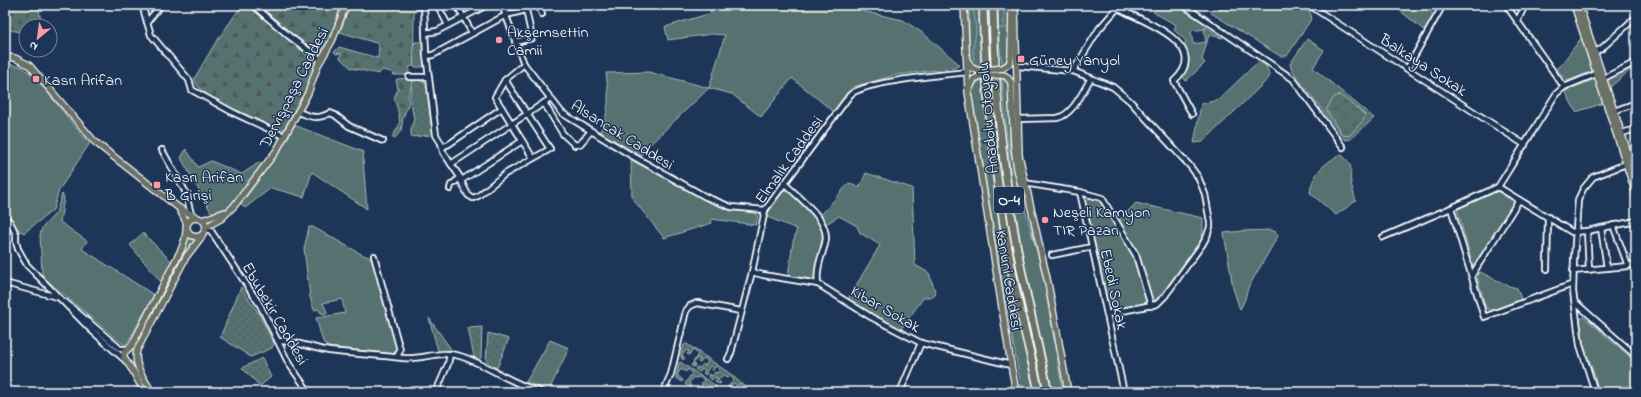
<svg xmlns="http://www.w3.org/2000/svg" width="1641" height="397" font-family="'Indie Flower',sans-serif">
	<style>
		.grass { fill: #557270; stroke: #aab8b8 }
		.forest { fill: url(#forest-firs); stroke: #aab8b8 }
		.wetland { fill: url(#wetland-marsh); stroke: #aab8b8 }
		.cemetery { fill: url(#cemetery-stones); stroke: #aab8b8 }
		.park { fill: url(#park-tufts); stroke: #aab8b8 }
		.garden { fill: url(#garden-dots); stroke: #aab8b8 }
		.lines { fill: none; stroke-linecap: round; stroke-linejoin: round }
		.stream { stroke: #8fa9b8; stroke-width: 1 }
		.minor-casing { stroke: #fff; stroke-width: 8 }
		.major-casing { stroke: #fff; stroke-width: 8 }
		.highway-casing { stroke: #fff; stroke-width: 10 }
		.minor { stroke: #1d3557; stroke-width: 4.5 }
		.major { stroke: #6a7166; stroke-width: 5.5 }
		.highway { stroke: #6a7166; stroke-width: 7 }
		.major-bridge-casing { stroke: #fff; stroke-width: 8; stroke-linecap: butt }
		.major-bridge { stroke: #6a7166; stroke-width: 5.5 }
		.poi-dot { fill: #ff9aa2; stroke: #1d3557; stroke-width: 1.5 }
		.labels { text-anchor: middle; stroke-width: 3; stroke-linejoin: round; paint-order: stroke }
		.shield { fill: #1d3557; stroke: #bbc2cd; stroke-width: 1 }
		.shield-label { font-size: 15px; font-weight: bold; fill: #fff }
		.poi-label { font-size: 16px; fill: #fff; stroke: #1d3557; text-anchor: start }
		.street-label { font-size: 16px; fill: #fff; stroke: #1d3557 }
	</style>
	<defs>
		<pattern id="forest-firs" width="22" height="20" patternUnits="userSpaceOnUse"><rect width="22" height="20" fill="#557270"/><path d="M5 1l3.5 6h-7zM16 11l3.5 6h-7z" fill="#4f5959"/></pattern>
		<pattern id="wetland-marsh" width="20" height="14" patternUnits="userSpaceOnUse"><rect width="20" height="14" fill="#557270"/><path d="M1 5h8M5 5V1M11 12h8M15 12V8" fill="none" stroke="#4f5959"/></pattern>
		<pattern id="cemetery-stones" width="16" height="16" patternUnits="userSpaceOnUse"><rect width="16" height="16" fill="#557270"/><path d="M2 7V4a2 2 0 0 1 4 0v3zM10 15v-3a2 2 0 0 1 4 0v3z" fill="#4f5959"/></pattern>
		<pattern id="park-tufts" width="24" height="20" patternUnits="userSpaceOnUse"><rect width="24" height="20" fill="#557270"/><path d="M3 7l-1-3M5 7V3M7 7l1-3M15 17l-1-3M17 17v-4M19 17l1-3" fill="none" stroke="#4f5959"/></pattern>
		<pattern id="garden-dots" width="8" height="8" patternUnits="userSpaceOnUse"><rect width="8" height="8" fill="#557270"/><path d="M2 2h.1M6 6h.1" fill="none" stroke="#4f5959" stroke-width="1.8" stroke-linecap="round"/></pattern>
	</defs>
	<rect width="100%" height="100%" fill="#1d3557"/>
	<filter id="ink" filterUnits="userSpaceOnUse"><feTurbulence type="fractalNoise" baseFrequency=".025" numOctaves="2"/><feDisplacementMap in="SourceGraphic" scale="8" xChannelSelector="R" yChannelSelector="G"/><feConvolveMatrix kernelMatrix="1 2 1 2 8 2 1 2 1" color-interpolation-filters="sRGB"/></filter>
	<g filter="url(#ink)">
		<g class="grass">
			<path d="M709,5H863L862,11L903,20L924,34L960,65L954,68L896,75L853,87L834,112L792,78L761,117L732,94L709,88L644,150L641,156L600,132C610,109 609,98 606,73L649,72L709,88L725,35L712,34L668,40L665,27L711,13Z"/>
			<path d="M969,5H980L981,67L974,66L969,57Z"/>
			<path d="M998,5H1009V54L1006,61L1002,64L999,42Z"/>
			<path d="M1160,5H1177L1207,25L1204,29L1191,31L1193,44L1206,42L1204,31L1206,27L1223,38L1209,35L1202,59L1205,63L1186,81L1181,74L1184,71L1183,47L1186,41L1174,30L1176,25L1153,12Z"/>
			<path d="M1215,5H1302L1309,10L1312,18L1287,56H1280L1211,13Z"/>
			<path d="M1393,5H1419L1434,14L1425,31Z"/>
			<path d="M1582,37L1593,71L1567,81L1557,70Z"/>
			<path d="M1307,39L1324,50L1313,68L1374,118L1351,139L1345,140L1292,70L1290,64Z"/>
			<path d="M1259,61L1266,66L1270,76L1268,79L1203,142L1194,143L1201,104L1218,100Z"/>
			<path d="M5,63L22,67L37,79L83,137L90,143L59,190L53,210L24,233C11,227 9,214 5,202Z"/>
			<path d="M1636,64V65L1609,88L1606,79Z"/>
			<path d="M983,79L988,145L999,225L1034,392H1022L1003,287L972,95C973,86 975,83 983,79Z"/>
			<path d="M1002,79L1009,84L1010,149L1018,185L1042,269L1063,392H1053L1024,262L1011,183Z"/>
			<path d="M1595,79L1604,103L1576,112L1565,91Z"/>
			<path d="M294,125L364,152L363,159L367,209L312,172L304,197L271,188L245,208L241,204L279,152Z"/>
			<path d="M186,149L198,167L211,161L242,174L260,162L263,163C252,179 233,215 211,212L181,158Z"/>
			<path d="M1340,155L1343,156C1355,168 1349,168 1351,182C1352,188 1354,195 1356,201L1336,215L1310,193C1312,174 1324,163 1340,155Z"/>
			<path d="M631,160L704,199L731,209L755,213L758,215L756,225L711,219L712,223L664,238L632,198Z"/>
			<path d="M866,173L912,188L915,265L929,273L936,294L933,297H924L901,329L866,311L848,299L880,245L860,233L857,226L839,216L826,224L821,215L849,183L859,188Z"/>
			<path d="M783,190H787L818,221L823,234L814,278L812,279L788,276L793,242L797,229L767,217L768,213Z"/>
			<path d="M1497,191L1515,202L1473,266L1457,209Z"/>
			<path d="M62,194L64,198L60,222L87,241L82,249L154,295L127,344H123L44,278L42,273L40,235L42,228L56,213Z"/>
			<path d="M1083,197L1097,200L1101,203L1135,259L1146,302L1143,305L1109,310Z"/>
			<path d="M1136,203L1203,218V232L1201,240L1160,296L1154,301L1151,299L1138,253L1120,222V219Z"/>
			<path d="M309,227H313L363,255L372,258L397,347L394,354L328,347L323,342L316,318L345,313L342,299L323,303L327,312L325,314L321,313L318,309L314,310L310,297L304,249Z"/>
			<path d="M1270,230L1276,232L1278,236L1248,288L1245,299L1240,310L1233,288L1224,233L1242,231Z"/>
			<path d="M143,233L172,262L161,282L130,245Z"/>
			<path d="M188,238L195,240L190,245L135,349L132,348L182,256Z"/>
			<path d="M1480,272L1509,286L1517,288L1521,299L1492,311L1486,308L1477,277Z"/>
			<path d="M1584,317L1636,362V392H1599L1594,373L1583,345L1580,319Z"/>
			<path d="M550,340L569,348L551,386L552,392L526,382Z"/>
		</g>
		<g class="forest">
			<path d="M242,5H249L296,46L314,59L315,62L305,92L284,129L279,131C262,122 197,98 194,79L214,45Z"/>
			<path d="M257,5H341C336,19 329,47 316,54L270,18Z"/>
			<path d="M350,5H387L392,7L393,5H422V9L416,11L414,14C414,31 413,47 414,65L409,68V75H394L391,72L382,70L379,74L351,68L340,58L341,53L336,54L334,52L339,47L378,58L379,44L340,32Z"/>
			<path d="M408,78L413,80C412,88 406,93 409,102L403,118L401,131L395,138L392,137C394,132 398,129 399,125C401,119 396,104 394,98L398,89L396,80L397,79Z"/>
		</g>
		<path class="wetland" d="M1340,95C1348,102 1357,107 1365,115L1363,121L1349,136L1343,135L1326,110L1334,97Z"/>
		<path class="cemetery" d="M5,5H38L41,21L37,26H26V33L5,29Z"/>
		<path class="park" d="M415,42H424L425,67H414L413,47Z"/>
		<g class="garden">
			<path d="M413,80L423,81L427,85L432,131L430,135L411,137V129L414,119L410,98Z"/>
			<path d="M241,287L259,314L274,344L272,348L251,357L220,337Z"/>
			<path d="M429,318L453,352L438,351Z"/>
			<path d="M482,327L481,358L479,359L474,357L468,328Z"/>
			<path d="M488,333L509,339L497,368L488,363L486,360Z"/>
			<path d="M687,344L732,375L746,388L743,392H737L739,391L740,392L744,388L739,384L737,386L734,383L728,389L731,392H727L725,390L734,380L730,376L728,378L724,374L718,380L721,383L719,384L715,382L717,378L714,377L712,380L708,377L709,374L712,376L715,372L718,373L720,369L716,366L712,371L711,370L712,367L710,366L706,372L707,373L706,375L703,373L705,370L702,369L700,372L695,369L697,367L700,368L703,364L705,366L708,361L704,358L700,363L698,362L700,359L697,358L693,364L695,365L694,367L691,366L698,354L693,350L689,355L687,354L689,351L686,350L682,356L685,358L683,360C679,356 682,351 684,345Z"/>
			<path d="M262,358L271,377L260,386L242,368Z"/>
			<path d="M680,362L716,386L717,389L714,392H710L715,387L710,385L709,387L704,384L700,391L701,392H697L704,380L699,377L696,378L693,377L689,383L691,385L690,387L685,384L692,373L688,369L686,372L681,369L677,375L683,380L682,382L676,378L679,363Z"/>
		</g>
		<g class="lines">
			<g class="stream">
				<path d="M973,5L976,31L973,51L974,60"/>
				<path d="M1004,5V28"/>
				<path d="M999,28H1007"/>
			</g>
			<g class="minor-casing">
				<g id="minor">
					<path d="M142,5L151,35L189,80L192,90L234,113L284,136"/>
					<path d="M253,5L289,36L320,59"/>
					<path d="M424,5L426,54L436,135L441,143L443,152L462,180L461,181L468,195L473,198L478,196L505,174L550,149L505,80"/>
					<path d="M457,5L472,33"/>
					<path d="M502,5L524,64L562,113L629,154L706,197L731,207L765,210"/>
					<path d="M538,5L542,14"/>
					<path d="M1183,5L1293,79L1343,147"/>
					<path d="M1309,5L1525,145"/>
					<path d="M1506,5L1564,87"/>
					<path d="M439,8L448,25"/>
					<path d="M1117,8C1141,20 1214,45 1174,81L1192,114"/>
					<path d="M147,22L161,5"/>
					<path d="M1517,22L1525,5"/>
					<path d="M425,33L437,31L487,5"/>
					<path d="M515,42L532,38L525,5"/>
					<path d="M1594,52L1601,49L1636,17"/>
					<path d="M426,56L433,55L506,15L526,10"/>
					<path d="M524,64L505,80L495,97L533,158"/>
					<path d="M1018,66L1073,71L1113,87L1130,101L1190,166L1198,177L1205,194L1210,222V227L1207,236L1202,245L1165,296L1157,304L1107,314"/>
					<path d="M1407,69L1443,5"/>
					<path d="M1073,71L1099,29L1120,5"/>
					<path d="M409,77H428"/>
					<path d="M1604,78L1636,62"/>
					<path d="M544,103L563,134L575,145L580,144L591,131"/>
					<path d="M298,112C312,117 316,120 330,113L335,115L349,126L383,141"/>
					<path d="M1611,112L1636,103"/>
					<path d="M1018,119L1057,118C1073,115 1083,91 1091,78"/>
					<path d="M1622,133L1636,129"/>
					<path d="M442,147L449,144L502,108"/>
					<path d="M162,150L185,191L191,214"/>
					<path d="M451,164L550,99"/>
					<path d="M462,180L522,141"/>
					<path d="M784,183C799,198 832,221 825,244C821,258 816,269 818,284"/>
					<path d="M1024,183L1080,192L1102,198L1136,255L1151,306"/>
					<path d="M1498,187L1572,232L1587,231L1636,221"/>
					<path d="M450,189L451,185L460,178"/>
					<path d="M1080,192L1124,392"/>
					<path d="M5,219L10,222L16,234V242L18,249L27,265L90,329L125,360"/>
					<path d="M1613,225L1628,266"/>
					<path d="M206,228L211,231L260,305L289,364L309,392"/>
					<path d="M1601,228L1607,268"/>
					<path d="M1587,231L1589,270"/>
					<path d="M1383,237L1451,208"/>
					<path d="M1052,255L1092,247"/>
					<path d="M374,256L400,350L397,357"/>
					<path d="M1547,269L1548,217"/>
					<path d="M1573,271L1628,266L1636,263"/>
					<path d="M752,272L763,275L818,284L871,317L921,343L1011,365"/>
					<path d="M1472,275L1519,200"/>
					<path d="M5,283L57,297"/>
					<path d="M1573,284L1484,317L1451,208L1498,187L1556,94L1564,87L1596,74"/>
					<path d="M65,302L117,346L120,349H128"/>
					<path d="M1576,303L1636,356"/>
					<path d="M278,341C296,341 312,348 329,351C354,354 378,355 403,358C423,360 439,350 460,356C489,365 510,384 541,392"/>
					<path d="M728,359L731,353L752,272L765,210L850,95C864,81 944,75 967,72"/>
					<path d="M436,392L448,364L450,354"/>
					<path d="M663,392L671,374L686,311L690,306L697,303L741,311"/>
					<path d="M900,392L921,343"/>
					<path d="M1595,392L1580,345L1573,291L1574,259L1578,200L1583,189L1593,177L1626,164"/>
				</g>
			</g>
			<g class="major-casing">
				<g id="major">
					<path d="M964,5L968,92L1011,365L1016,392"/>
					<path d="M1015,5L1019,155L1048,283L1068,392"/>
					<path d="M1574,5L1636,194"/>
					<path d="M1579,5L1636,177"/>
					<path d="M5,57L15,58L29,65L95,142L179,208L202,220L205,223L206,228L202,235L196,237L190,235L186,227"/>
					<path d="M967,60L972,68L979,71"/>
					<path d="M1003,68L1009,64L1011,57L1012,5"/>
					<path d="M1002,75L1006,76L1011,82L1014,146L1017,169L1022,190"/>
					<path d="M969,90L974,79L981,76"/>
					<path d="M179,208L187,224"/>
					<path d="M202,220L225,212"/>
					<path d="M206,227L222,218L234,206L277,150L308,93L318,65L332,41L346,5"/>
					<path d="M144,392L133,371L124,358V353L132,345L182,248L185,239L187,224L191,219L198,218"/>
					<path d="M152,392C144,379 133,365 137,350L186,257L202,236"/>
				</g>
			</g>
			<g class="highway-casing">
				<g id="highway">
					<path d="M983,5C985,98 997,191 1014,282C1021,319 1031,355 1039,392"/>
					<path d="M993,5C994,83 1002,161 1015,238C1024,289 1037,341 1048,392"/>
				</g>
			</g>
			<use href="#minor" class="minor"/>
			<use href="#major" class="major"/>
			<use href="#highway" class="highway"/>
			<g class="major-bridge-casing">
				<g id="major-bridge">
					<path d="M979,71L1003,68"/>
					<path d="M981,76L1002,75"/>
				</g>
			</g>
			<use href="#major-bridge" class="major-bridge"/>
		</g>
	</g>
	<g class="poi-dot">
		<circle cx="499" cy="40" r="4"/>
		<rect x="1017" y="55" width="8" height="8" rx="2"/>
		<rect x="32" y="75" width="8" height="8" rx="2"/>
		<rect x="153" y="181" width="8" height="8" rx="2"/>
		<circle cx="1045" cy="220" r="4"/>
	</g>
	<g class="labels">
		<rect class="shield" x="994" y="187" width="30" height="26" rx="3"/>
		<g class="shield-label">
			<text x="1009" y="205">O-4</text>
		</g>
		<g class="poi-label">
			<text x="507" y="37">Akşemsettin<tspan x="507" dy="18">Camii</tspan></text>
			<text x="1029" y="65">Güney Yanyol</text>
			<text x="44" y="85">Kasrı Arifan</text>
			<text x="165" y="182">Kasrı Arifan<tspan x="165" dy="18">B Girişi</tspan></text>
			<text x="1053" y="217">Neşeli Kamyon<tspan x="1053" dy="18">TIR Pazarı</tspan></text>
		</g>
		<g class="street-label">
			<text transform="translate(1424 64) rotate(33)" y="6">Balkaya Sokak</text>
			<text transform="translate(293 87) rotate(-63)" y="6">Dervişpaşa Caddesi</text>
			<text transform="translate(987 118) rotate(-95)" y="6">Anadolu Otoyolu</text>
			<text transform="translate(623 134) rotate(32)" y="6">Alsancak Caddesi</text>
			<text transform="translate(788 159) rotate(-54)" y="6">Elmalık Caddesi</text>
			<text transform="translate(1010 280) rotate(81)" y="6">Kanuni Caddesi</text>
			<text transform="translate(1115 289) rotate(78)" y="6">Ebedi Sokak</text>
			<text transform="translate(886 308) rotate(30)" y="6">Kibar Sokak</text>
			<text transform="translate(276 313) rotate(60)" y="6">Ebubekir Caddesi</text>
		</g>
	</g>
	<rect width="1641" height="397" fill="none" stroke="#1d3557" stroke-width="20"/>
	<rect x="10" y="10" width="1621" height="377" fill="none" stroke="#fff" stroke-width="1.5" filter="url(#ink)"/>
	<g transform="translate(38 38) rotate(209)"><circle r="19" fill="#1d3557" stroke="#77869a"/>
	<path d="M0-3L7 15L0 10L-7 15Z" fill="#ff9aa2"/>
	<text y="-6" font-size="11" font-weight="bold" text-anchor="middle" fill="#ffffff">N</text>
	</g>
</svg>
